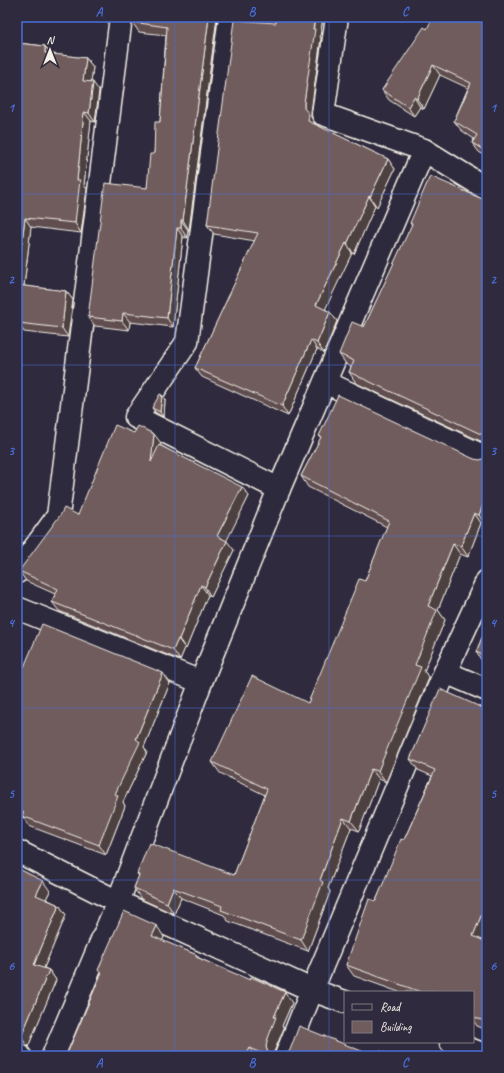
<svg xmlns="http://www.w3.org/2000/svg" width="504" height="1073" font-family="Caveat,sans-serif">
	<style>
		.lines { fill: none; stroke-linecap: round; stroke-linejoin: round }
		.minor-casing { stroke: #f4f1e8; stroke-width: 25 }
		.minor { stroke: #2f2a3d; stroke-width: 22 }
		.wall { fill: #604e50; stroke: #f4f1e8 }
		.shaded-wall { fill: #4e4041; stroke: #f4f1e8 }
		.building { fill: #705b5d; stroke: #f4f1e8 }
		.grid { fill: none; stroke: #486fdb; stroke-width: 1; stroke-opacity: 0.55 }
		.neatline { fill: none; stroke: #486fdb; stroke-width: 1.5 }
		.grid-label { font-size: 13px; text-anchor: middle; font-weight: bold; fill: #486fdb }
	</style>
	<rect width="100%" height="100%" fill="#2f2a3d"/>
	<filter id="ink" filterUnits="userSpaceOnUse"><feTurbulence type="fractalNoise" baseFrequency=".025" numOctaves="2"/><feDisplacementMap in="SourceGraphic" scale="8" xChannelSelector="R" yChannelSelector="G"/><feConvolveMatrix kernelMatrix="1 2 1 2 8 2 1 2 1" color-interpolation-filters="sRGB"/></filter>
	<g filter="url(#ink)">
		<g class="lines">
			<g class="minor-casing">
				<g id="minor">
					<path d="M230,17L187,342L136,417L279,489"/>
					<path d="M337,17L323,114L424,150L487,189"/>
					<path d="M325,382L487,458"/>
					<path d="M17,572L58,516L121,17"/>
					<path d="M17,608L201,682"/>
					<path d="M445,672L487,690"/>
					<path d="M17,851L118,902L312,990L345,1002"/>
					<path d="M451,1042L487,1056"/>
					<path d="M17,1055L20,1056"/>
					<path d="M53,1056L118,902L201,682L279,489L424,150"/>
					<path d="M286,1056L312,990L445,672L487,581"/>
				</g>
			</g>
			<use href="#minor" class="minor"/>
		</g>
		<g class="wall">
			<path d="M217,17L189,230H188L187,238L183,237L173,327L130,322L129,330L95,326L88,317L147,188L160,122L166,35L139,32L132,22Z"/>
			<path d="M277,17H323L320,37L321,38L311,112V117L315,125L388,159L395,169L377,207L375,206L354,254L352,253L325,309L330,312L337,321L324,353L317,349L288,416L202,377L195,368L255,241L214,234L207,225L276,23Z"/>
			<path d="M487,17V157L479,152L472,143L474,139L461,130L454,121L468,88L440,75L424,109L420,107L414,116L389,100L382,90L427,29Z"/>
			<path d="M17,43L45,46L51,54L86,58L93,67L91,82L99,91L95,122L91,121L84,185L87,189L81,233L31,227L24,286L66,291L73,300L68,337L24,332L18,323V320H17Z"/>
			<path d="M487,201V444L356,383L349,372L351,367L346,364L339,354L364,327L412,226L410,223Z"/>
			<path d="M162,395L165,400L164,417L156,413L152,408Z"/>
			<path d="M319,436L474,459L486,525L481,523L468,557L460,554L438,610L445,620L424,671L429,678L386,782L379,779L359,831L351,828L328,888L330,892L308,951L228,921L224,915L181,898L174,914L141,899L134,888L139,876L137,874L234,875L265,795L220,773L212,762L308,703L365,581L387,527L308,487L301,476L321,438Z"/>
			<path d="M161,443L160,445L249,496L226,541L234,550L211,597L208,595L186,649L185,648L180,660L59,611L52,602L55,594L26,581L19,571L78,515Z"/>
			<path d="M487,626V663L482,661L476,652Z"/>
			<path d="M17,664L24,667L170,683L144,747L147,752L123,802L125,806L106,855L29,826L24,818L17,815Z"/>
			<path d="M487,710V930L483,940L487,942V1030L477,1026L473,1020V992H399L354,976L346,965L404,840L432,776L418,770L410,759Z"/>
			<path d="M17,868L50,891L46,899L59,905L66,915L44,968L49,970L56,980L28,1047L21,1043H17Z"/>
			<path d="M164,937L162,941L197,955L199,958L292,1003L282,1026L284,1028L274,1052V1056H66L101,974L98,970Z"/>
		</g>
		<g class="shaded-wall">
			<path d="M209,17H217L189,230L183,220Z"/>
			<path d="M315,17H323L320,37L321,38L311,112V117L315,124V131L308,121L304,108V103Z"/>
			<path d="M45,46L52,55L45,53Z"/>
			<path d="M86,58L93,67L90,90L83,81Z"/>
			<path d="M433,65L440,75L424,109L417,99Z"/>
			<path d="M93,82L99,91L95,122L89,113Z"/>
			<path d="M414,97L420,107L414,116L408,107Z"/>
			<path d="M84,112L91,121L84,185L87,189L81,233L75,223L77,180Z"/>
			<path d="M388,159L395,169L377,207L370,197Z"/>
			<path d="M369,196L375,206L354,254L347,244Z"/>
			<path d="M25,218L31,227L23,294L17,285V281Z"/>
			<path d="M181,220L188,230L187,238L181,228Z"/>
			<path d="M177,228L183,237L173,327L167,318Z"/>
			<path d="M346,243L352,253L323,314L316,305Z"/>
			<path d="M66,291L73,300L68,337L62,328Z"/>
			<path d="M330,312L337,321L324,353L317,343Z"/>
			<path d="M123,313L130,322L129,330L122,321Z"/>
			<path d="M311,340L317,349L288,416L282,406Z"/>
			<path d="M162,395L165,400L164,417L160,412Z"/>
			<path d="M154,434L161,443L157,472L151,462Z"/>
			<path d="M242,487L249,496L224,546L217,536Z"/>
			<path d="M487,494V522L486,525L479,515Z"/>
			<path d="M474,513L481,523L468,557L461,546Z"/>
			<path d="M227,541L234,550L211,597L205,587Z"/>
			<path d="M453,544L460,554L438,610L445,620L424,671L429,678L386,782L378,771L415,665L428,606Z"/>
			<path d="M201,585L208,595L186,649L179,639Z"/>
			<path d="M178,639L185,648L180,660L173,650Z"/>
			<path d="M163,673L170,683L144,747L147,752L123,802L125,806L106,855L99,845L115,794L136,739Z"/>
			<path d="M371,769L379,779L359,831L351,821Z"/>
			<path d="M343,818L351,828L328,888L330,892L308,951L301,940L320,880Z"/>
			<path d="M43,881L50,891L43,905L36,895Z"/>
			<path d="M173,888L181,898L174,914L167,903Z"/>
			<path d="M487,901V930L480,947L473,936Z"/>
			<path d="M59,905L66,915L41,975L34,965Z"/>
			<path d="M157,926L164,937L160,947L152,936Z"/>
			<path d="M49,970L56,980L28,1047L21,1037Z"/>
			<path d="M285,992L292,1003L282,1026L284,1028L274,1052V1056H271L268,1053L266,1047L267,1041L274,1017Z"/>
			<path d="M249,1048L255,1056H245Z"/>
		</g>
		<g class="building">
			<path d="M133,17H209L183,220H181V228H177L167,318L123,313L122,321L88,317L105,183L147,188L150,154H154L155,122H160L167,27L132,22Z"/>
			<path d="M277,17H315L313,29H315L304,103V108L309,114L308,121L388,159L370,197L369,196L347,244L346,243L316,305L330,312L317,343L311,340L282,406L195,368L258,233L207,225L234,20L276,23Z"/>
			<path d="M433,17H487V152L472,143L477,135L454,121L471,83L433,65L417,99L414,97L408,107L382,90L424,27L427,29Z"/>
			<path d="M17,43L45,46V53L86,58L83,81L93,82L89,113L84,112L77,180H80L75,223L25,218L17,281Z"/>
			<path d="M430,176L487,201V438L485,436L349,372L354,361L339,354L352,322L364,327L412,224L410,223Z"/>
			<path d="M17,285L66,291L62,328L18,323L19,311H17Z"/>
			<path d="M160,394L162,395L160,412L152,408Z"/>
			<path d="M338,395L474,459L480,460L487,457V494L479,515L474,513L461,546L453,544L428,606L437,610L415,665L421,667L378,771L371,769L351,821L343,818L320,880L323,882L301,940L221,910L222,906L173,888L167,903L134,888L139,875L137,874L149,843L234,875L267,789L212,762L252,676L308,703L359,579L365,581L389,521L301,476L321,437L319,436Z"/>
			<path d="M115,425L134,433L138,426L154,434L151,462L159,445L242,487L217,536L227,541L205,587L201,585L179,639H178L173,650L52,602L58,589L19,571L61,514L64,508L78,515Z"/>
			<path d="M42,624L163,673L136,739L140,742L115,794L118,796L99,845L22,816L24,812L17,808V664L24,667Z"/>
			<path d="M487,626V657L476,652Z"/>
			<path d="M440,689L487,710V901L473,936L487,942V1022L473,1017V992H421L346,965L369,899L376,901L401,839L404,840L435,770L410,759Z"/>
			<path d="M17,868L43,881L36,895L59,905L34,965L49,970L21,1037L17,1035Z"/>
			<path d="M124,911L157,926L152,936L197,955L196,957L250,980L251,977L285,992L274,1017H276L267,1041L266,1047L268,1053L273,1056H268L249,1048L245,1056H66L102,972L98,970Z"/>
			<path d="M299,1026L374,1056H283L286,1055L290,1050Z"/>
			<path d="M380,1051L393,1056H378Z"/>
		</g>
	</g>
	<path class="grid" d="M175,17V1056M329,17V1056M17,194H487M17,365H487M17,536H487M17,708H487M17,880H487"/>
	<rect width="504" height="1073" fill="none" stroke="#2f2a3d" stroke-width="44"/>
	<rect x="344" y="991" width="130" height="52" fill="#2f2a3d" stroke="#7e7a81"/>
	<rect x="352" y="1004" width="20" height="6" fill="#2f2a3d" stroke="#7e7a81"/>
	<text x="380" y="1011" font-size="12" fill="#f4f1e8">Road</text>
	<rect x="352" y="1021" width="20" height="12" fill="#705b5d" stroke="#7e7a81"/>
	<text x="380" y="1031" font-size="12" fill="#f4f1e8">Building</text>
	<g transform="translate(50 50)" stroke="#2f2a3d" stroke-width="3" paint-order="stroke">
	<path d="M0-3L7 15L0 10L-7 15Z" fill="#f4f1e8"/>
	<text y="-6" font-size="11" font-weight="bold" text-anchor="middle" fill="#f4f1e8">N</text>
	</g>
	<rect x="22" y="22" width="460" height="1029" class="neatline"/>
	<g class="grid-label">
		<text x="99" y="16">A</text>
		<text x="252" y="16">B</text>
		<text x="405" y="16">C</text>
		<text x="11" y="112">1</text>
		<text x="493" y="112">1</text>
		<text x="11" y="284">2</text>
		<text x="493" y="284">2</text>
		<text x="11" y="455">3</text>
		<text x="493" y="455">3</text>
		<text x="11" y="627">4</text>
		<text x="493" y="627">4</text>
		<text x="11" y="798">5</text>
		<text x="493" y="798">5</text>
		<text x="11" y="970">6</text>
		<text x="493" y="970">6</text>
		<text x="99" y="1067">A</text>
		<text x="252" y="1067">B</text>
		<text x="405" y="1067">C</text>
	</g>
</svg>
